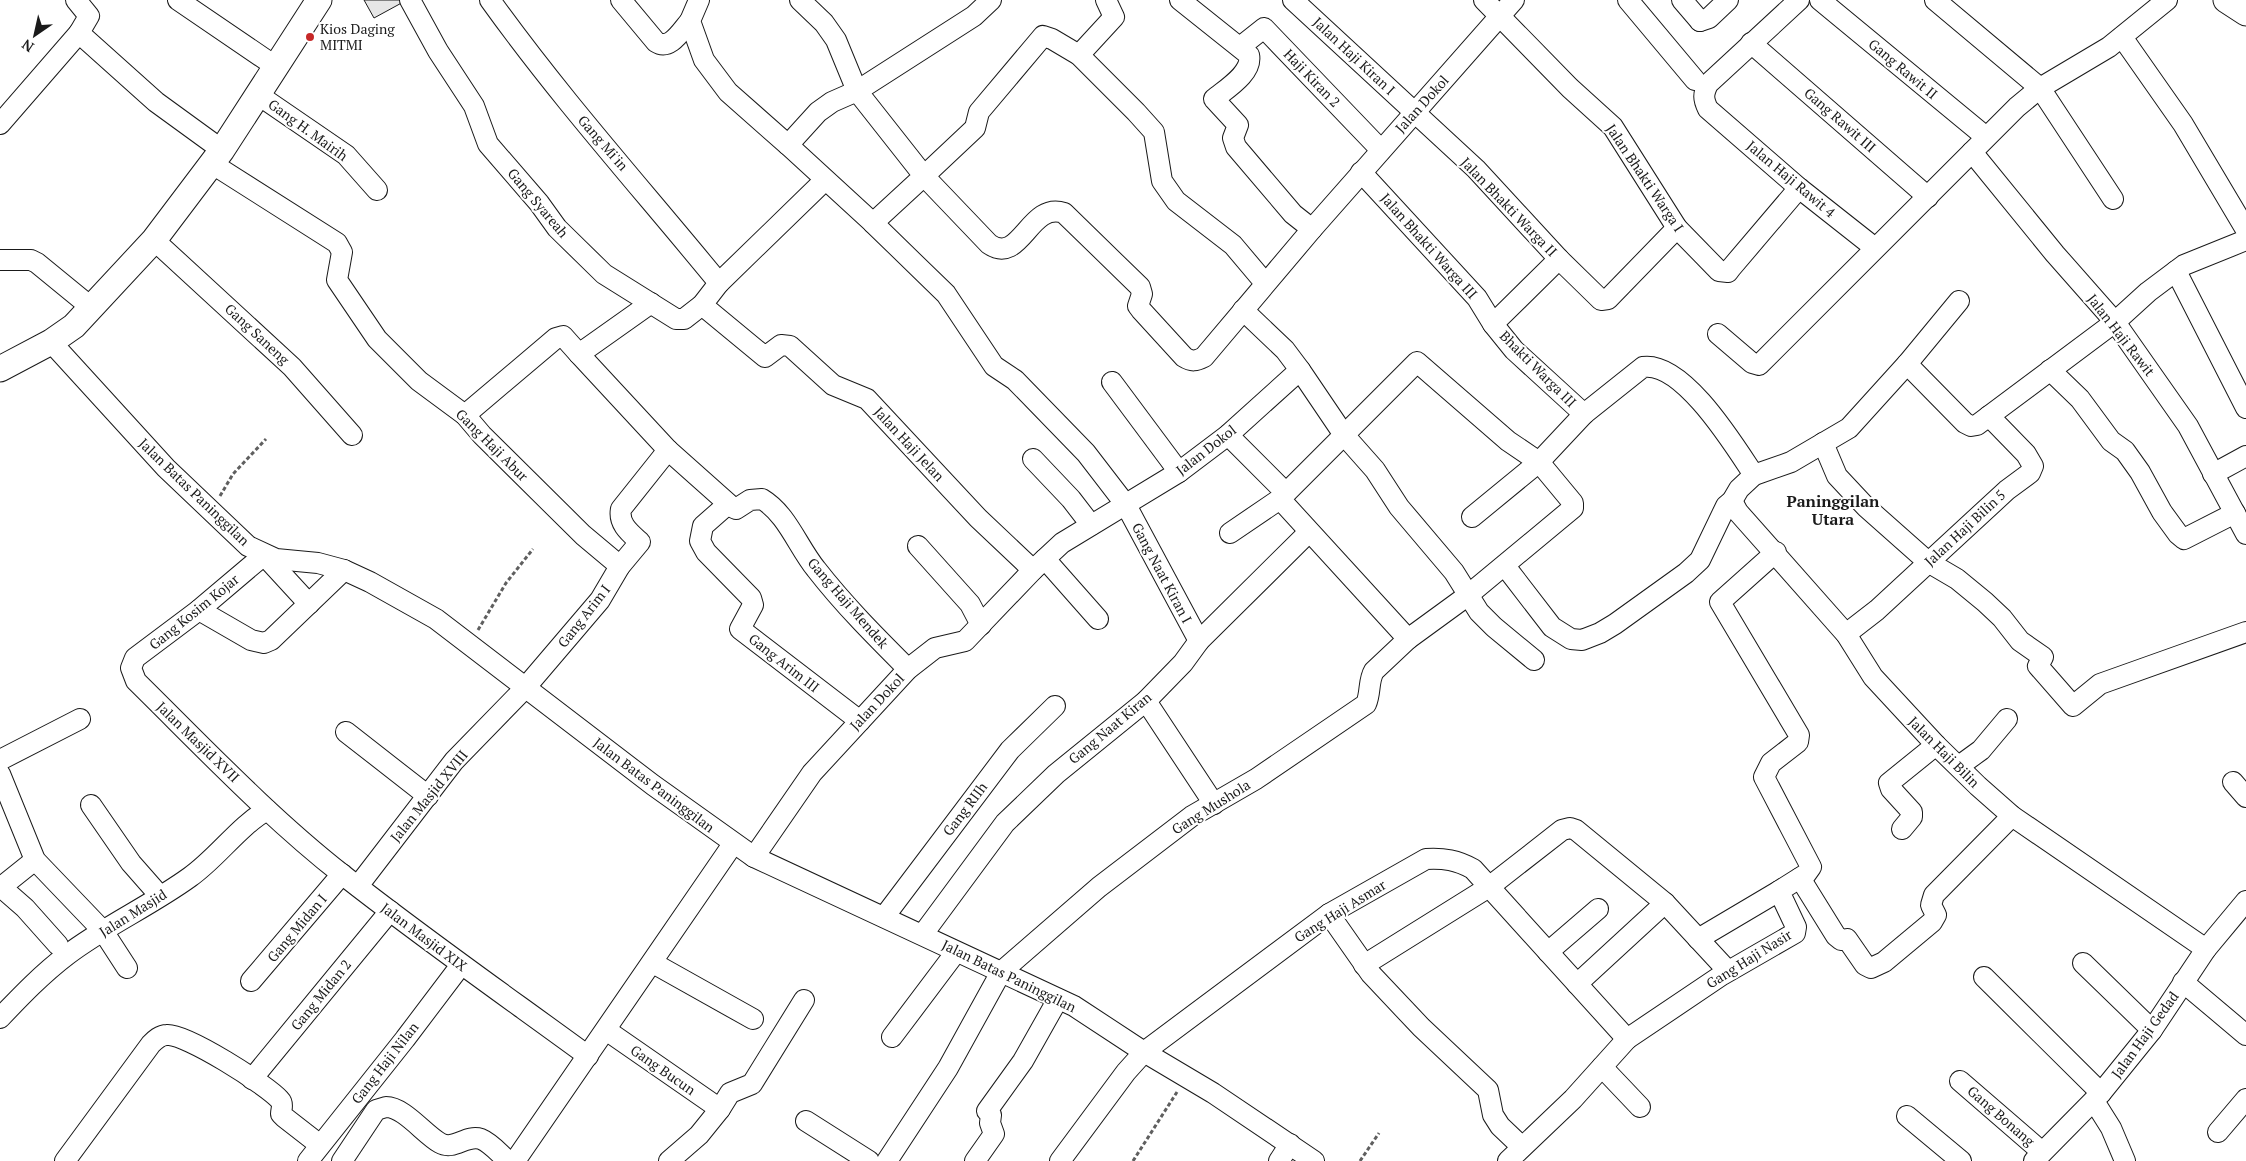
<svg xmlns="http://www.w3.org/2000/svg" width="2246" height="1161" font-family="'PT Serif',serif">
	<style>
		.building { fill: #e6e6e6; stroke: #1a1a1a }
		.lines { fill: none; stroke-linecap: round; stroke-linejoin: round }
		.minor-casing { stroke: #1a1a1a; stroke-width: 22 }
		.major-casing { stroke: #1a1a1a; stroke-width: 27 }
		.path { stroke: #5f5f5f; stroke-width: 3; stroke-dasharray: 4 2.5; stroke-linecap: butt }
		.minor { stroke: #fff; stroke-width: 20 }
		.major { stroke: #fff; stroke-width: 25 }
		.poi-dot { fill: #c62828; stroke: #fff; stroke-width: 2 }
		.labels { text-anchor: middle; stroke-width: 4; stroke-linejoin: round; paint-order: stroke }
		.poi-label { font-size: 14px; fill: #1a1a1a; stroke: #fff; text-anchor: start }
		.street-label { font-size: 14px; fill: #1a1a1a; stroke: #fff }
		.quarter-label { font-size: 16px; font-weight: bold; fill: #1a1a1a; stroke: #fff }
	</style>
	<rect width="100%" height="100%" fill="#fff"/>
	<path class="building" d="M364,0H407L374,18Z"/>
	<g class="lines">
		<g class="minor-casing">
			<g id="minor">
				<path d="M76,0L89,16L79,33L156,102L222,150"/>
				<path d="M178,0L275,66"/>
				<path d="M410,0L438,51L474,106L488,144L539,203L557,228L604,274L676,319H684L702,305L719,283L825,180"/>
				<path d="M490,0C561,99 642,189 719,283"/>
				<path d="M621,0L656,42C670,51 681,31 690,21"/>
				<path d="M699,0L690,21L704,60L728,92L788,145"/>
				<path d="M800,0L824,23L836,40L857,91L924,176L873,223"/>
				<path d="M991,0L974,16L857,91L832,102L818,112L788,145L873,223L946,294L994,366L1015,380L1086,453L1126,505L1199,641"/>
				<path d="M1180,0L1249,55C1253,73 1226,89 1214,99L1238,125L1233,138L1236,147L1293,214L1312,229"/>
				<path d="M1293,0L1476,169L1559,259L1601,300L1608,299L1677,228"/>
				<path d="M1484,0L1570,88L1613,127L1677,228L1719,271L1728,272L1731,268L1799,188"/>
				<path d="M1628,0L1695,80"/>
				<path d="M1682,0L1700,21"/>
				<path d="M1799,0L1708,84C1703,94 1703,99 1708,109L1799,188L1875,248"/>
				<path d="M1820,0L1986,137"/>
				<path d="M1935,0L2040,88L2113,199"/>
				<path d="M1700,21L1709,18L1728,0"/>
				<path d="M2122,37L2183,124L2246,230"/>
				<path d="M1751,43L1928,197"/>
				<path d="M1240,47L1264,28L1381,150"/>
				<path d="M1079,55L1114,17L1106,0"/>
				<path d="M257,94L346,155L377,190"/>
				<path d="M0,124L79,33"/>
				<path d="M1972,152L2055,254L2115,322L2188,426L2246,534"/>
				<path d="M211,163L337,243L342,252L337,280L377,339L419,381L465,415L482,435L583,535L620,566"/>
				<path d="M1361,172L1477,298L1493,324L1514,350L1584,414"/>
				<path d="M154,240L292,367L352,435"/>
				<path d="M0,260H31L37,263L92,308"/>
				<path d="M2176,271L2246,408"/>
				<path d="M1265,283L1233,245L1176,201L1162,181L1154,132L1136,112L1079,55L1052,39L1043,36L979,112L975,128L924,176L989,244C1021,266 1029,201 1064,213L1140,287L1142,294L1138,306L1141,310L1184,357C1192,362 1196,361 1204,357L1312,229L1514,0"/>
				<path d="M702,305L765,357L781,345L790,346L833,385L867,399L978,518L1033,570"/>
				<path d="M1493,324L1559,259"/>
				<path d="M1718,334L1752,363L1759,365L2017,107L2040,88L2109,47L2167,0"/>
				<path d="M51,342L166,468L248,546L276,559L318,563L344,570L370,582L436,619L653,785L754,857L1074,1006L1144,1052L1213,1093L1314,1161"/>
				<path d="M1907,364L1965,423L1971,426L1977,425L2115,322L2148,292L2184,265L2246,240"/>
				<path d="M1300,370L1344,435L1375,470L1399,507L1454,572L1479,612L1494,627L1534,660"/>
				<path d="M2050,370L2080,399L2111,441L2125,451L2140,472L2162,512L2178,534L2184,539L2235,513"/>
				<path d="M1112,382L1179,472"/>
				<path d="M465,415L556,338L563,336L579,354L651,303"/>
				<path d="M1228,435L1286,493"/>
				<path d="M1823,443L1837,476L1866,507L1928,562L1957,579L1985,602L2002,618L2020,641L2043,657L2038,666L2073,706L2100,684L2246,632"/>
				<path d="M668,450L732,507L736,509L750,500L762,499C787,514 798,547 816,569C844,605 876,637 908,669"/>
				<path d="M1033,459L1071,499L1091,525"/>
				<path d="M2213,474L2246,456"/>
				<path d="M1732,501L1738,512L1846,634L1873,677L1936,745L1978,786L2012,816L2206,949"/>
				<path d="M728,504L703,526L700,541L706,552L751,598L753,605L740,629L860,721"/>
				<path d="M1472,517L1539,462L1584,414L1643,367C1683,361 1734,445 1754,475"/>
				<path d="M1230,533L1280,499L1417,362L1508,441L1539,462L1573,503V508L1467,596L1408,639L1280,499"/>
				<path d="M918,546L970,604L981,625"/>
				<path d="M264,555L199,610L135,658L131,668L136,681C203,747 269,817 343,875C423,938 506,996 588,1056"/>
				<path d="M264,555L309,604"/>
				<path d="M1045,559L1098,619"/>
				<path d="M1505,566L1552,627L1571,639L1582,640L1600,633L1615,624L1686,573L1700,560L1726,506L1732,501L1739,489L1754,475L1791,462L1849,428L1907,364L1959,301"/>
				<path d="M199,610L251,640L264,643L271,640L344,570"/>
				<path d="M1846,634L1877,610L2007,490L2030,473L2033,466L2026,454L1989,416"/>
				<path d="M1146,701L1214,804"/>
				<path d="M346,732L428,796"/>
				<path d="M0,760L80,719"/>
				<path d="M1959,766L1981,750L2007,719"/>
				<path d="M0,774L35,860L103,931L127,968"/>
				<path d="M2233,782L2246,797"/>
				<path d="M91,805L131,863L160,896"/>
				<path d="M1902,829L1912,817V812L1891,789L1889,783L1936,745"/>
				<path d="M754,857L812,773L908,669L935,648L965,641L1033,570L1062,543L1179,472L1228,435L1300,370L1285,350L1243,310"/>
				<path d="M1800,878L1836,936L1841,940L1847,939L1865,965L1871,968L1884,962L1932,922L1936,915L1931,905L1934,895L2012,816"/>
				<path d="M358,886L454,761L525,688L600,600L620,566L640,542C630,533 618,524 621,509L668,450L579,354"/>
				<path d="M1,887L25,908L58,945"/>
				<path d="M0,888L35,860"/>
				<path d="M1329,914L1371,974L1421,1027L1488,1090L1493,1115L1500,1126L1522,1147"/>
				<path d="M884,917L1010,750L1055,706"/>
				<path d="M923,934L1005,823L1056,774L1146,701L1183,663L1199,641L1309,532"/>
				<path d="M1698,939L1779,891"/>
				<path d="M1548,952L1598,909"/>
				<path d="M653,963L753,1019"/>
				<path d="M2083,963L2152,1030"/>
				<path d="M1364,965L1489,887L1562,830L1570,828L1576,830L1665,903L1728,971"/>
				<path d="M1984,977L2101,1093"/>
				<path d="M251,981L342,874"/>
				<path d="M2183,982L2246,1035"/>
				<path d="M1577,984L1665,903"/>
				<path d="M0,1018C21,996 42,974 67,955C105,926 150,906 190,877C217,858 239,826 267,810"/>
				<path d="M606,1030L720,1109"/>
				<path d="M892,1037L956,952"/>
				<path d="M1602,1067L1640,1107"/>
				<path d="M252,1079L390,911"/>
				<path d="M1960,1081L2042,1152"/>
				<path d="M2094,1101L2111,1128L2125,1161"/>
				<path d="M1907,1116L1961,1161"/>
				<path d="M806,1121L869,1161"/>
				<path d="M2218,1132L2246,1099"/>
				<path d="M65,1161L151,1044C155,1040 160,1035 167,1035C185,1033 267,1085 280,1100C284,1104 281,1109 281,1114L284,1117L320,1145"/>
				<path d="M308,1161L405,1039L461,965"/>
				<path d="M342,1161L376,1110L386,1107C404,1107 424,1134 440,1143C454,1151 466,1134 481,1139C491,1143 500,1154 508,1161"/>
				<path d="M515,1161L733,844"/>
				<path d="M669,1161L699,1135L720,1109L730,1093L752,1084L804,1000"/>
				<path d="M887,1161L948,1068L1001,972L1099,887L1192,816L1256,779L1366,704C1371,693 1368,681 1374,671L1408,639"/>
				<path d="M975,1161L994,1134L990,1123L991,1115L987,1111L1023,1061L1058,999"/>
				<path d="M1060,1161L1126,1072L1144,1052L1329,914L1426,859C1444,858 1457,860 1473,869L1627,1039"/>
				<path d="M1279,1161L1290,1144"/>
				<path d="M1508,1161L1573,1099L1627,1039L1722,975L1795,933L1796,927L1779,891L1806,874L1811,867L1764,777L1771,763L1798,742L1799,735L1720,602L1776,552"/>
				<path d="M2034,1161L2101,1093L2152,1030L2206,949L2246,901"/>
			</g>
		</g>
		<g class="major-casing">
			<g id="major">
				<path d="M2226,0L2246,13"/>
				<path d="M0,369L51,342L74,326L154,240L222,150L319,0"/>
			</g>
		</g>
		<g class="path">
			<path d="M220,496L233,474L266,439"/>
			<path d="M478,630L506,583L533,549"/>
			<path d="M1133,1161L1177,1092"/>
			<path d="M1360,1161L1379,1133"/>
		</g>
		<use href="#minor" class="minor"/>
		<use href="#major" class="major"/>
	</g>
	<circle class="poi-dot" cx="310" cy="37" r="5"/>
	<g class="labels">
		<g class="poi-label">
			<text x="320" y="34">Kios Daging<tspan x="320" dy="16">MITMI</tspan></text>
		</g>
		<g class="street-label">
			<text transform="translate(1354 56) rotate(43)" y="5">Jalan Haji Kiran I</text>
			<text transform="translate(1903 69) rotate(40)" y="5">Gang Rawit II</text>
			<text transform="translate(1312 78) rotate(46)" y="5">Haji Kiran 2</text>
			<text transform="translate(1422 104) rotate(-48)" y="5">Jalan Dokol</text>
			<text transform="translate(1840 120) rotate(41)" y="5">Gang Rawit III</text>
			<text transform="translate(308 130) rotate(36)" y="5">Gang H. Mairih</text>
			<text transform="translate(603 143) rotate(49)" y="5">Gang Mi'in</text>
			<text transform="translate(1645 178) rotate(56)" y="5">Jalan Bhakti Warga I</text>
			<text transform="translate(1791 179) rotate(40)" y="5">Jalan Haji Rawit 4</text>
			<text transform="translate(538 203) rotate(50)" y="5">Gang Syareah</text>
			<text transform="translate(1509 207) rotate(46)" y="5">Jalan Bhakti Warga II</text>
			<text transform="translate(1429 246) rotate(48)" y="5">Jalan Bhakti Warga III</text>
			<text transform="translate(257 334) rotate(43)" y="5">Gang Saneng</text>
			<text transform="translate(2121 335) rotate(52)" y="5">Jalan Haji Rawit</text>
			<text transform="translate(1538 369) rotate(45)" y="5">Bhakti Warga III</text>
			<text transform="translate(909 444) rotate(47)" y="5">Jalan Haji Jelan</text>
			<text transform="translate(492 445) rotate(45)" y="5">Gang Haji Abur</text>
			<text transform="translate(1206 450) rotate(-38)" y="5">Jalan Dokol</text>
			<text transform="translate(194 492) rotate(44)" y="5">Jalan Batas Paninggilan</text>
			<text transform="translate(1965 528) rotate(-43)" y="5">Jalan Haji Bilin 5</text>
			<text transform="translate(1162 573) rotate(62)" y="5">Gang Naat Kiran I</text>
			<text transform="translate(848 603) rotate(49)" y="5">Gang Haji Mendek</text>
			<text transform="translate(194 612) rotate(-39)" y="5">Gang Kosim Kojar</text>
			<text transform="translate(584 616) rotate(-52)" y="5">Gang Arim I</text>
			<text transform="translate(784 663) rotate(38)" y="5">Gang Arim III</text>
			<text transform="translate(877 702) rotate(-47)" y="5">Jalan Dokol</text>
			<text transform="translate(1110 728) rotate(-40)" y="5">Gang Naat Kiran</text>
			<text transform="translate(198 742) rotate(44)" y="5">Jalan Masjid XVII</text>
			<text transform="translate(1944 752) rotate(45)" y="5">Jalan Haji Bilin</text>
			<text transform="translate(654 785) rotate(37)" y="5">Jalan Batas Paninggilan</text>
			<text transform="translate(429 796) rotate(-51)" y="5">Jalan Masjid XVIII</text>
			<text transform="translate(1211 807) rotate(-32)" y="5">Gang Mushola</text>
			<text transform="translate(965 809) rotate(-53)" y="5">Gang RIIh</text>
			<text transform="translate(1340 911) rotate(-32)" y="5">Gang Haji Asmar</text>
			<text transform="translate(133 913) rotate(-32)" y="5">Jalan Masjid</text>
			<text transform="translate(297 928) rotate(-50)" y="5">Gang Midan I</text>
			<text transform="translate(424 937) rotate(37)" y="5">Jalan Masjid XIX</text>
			<text transform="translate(1749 959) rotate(-32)" y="5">Gang Haji Nasir</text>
			<text transform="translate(1009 976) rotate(26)" y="5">Jalan Batas Paninggilan</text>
			<text transform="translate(321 995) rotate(-51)" y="5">Gang Midan 2</text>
			<text transform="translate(2145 1035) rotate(-54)" y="5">Jalan Haji Gedad</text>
			<text transform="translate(385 1063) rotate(-52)" y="5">Gang Haji Nilan</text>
			<text transform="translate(663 1070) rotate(35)" y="5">Gang Bucun</text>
			<text transform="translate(2001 1116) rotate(41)" y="5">Gang Bonang</text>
		</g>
		<g class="quarter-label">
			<text x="1833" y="507">Paninggilan<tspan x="1833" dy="18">Utara</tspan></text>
		</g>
	</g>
	<g transform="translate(35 35) rotate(214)" stroke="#ffffff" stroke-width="4" paint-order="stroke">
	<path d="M0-4L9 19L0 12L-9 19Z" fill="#1a1a1a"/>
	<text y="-8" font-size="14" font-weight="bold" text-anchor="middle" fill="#1a1a1a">N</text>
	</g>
</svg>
